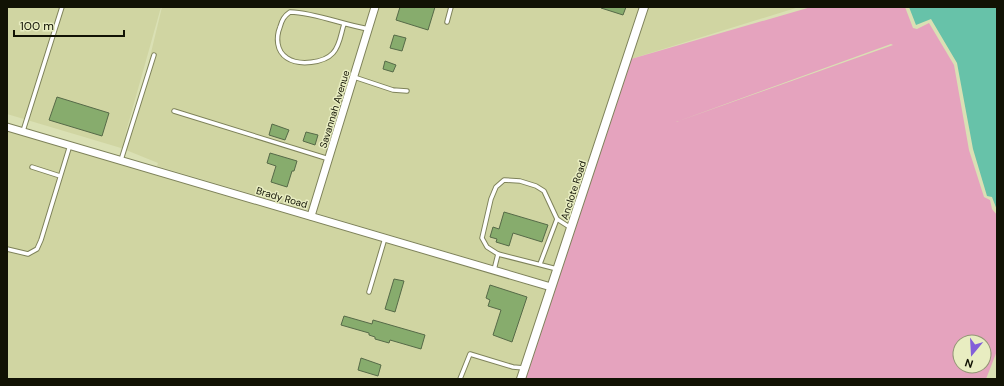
<svg xmlns="http://www.w3.org/2000/svg" width="1004" height="386" font-family="'DM Sans',sans-serif">
	<style>
		.built { fill: #d0d5a2 }
		.green { fill: #e5a3be; fill-rule: evenodd }
		.water { fill: #67c2a9 }
		.building { fill: #87ac6d; stroke: #566a48 }
		.lines { fill: none; stroke-linecap: round; stroke-linejoin: round }
		.service-casing { stroke: #7e825a; stroke-width: 5.5 }
		.minor-casing { stroke: #7e825a; stroke-width: 9 }
		.tertiary-casing { stroke: #7e825a; stroke-width: 10 }
		.service { stroke: #fff; stroke-width: 3.5 }
		.minor { stroke: #fff; stroke-width: 7 }
		.tertiary { stroke: #fff; stroke-width: 8 }
		.labels { text-anchor: middle; stroke-width: 3; stroke-linejoin: round; paint-order: stroke }
		.street-label { font-size: 10px; fill: #111204; stroke: #e8edc1 }
	</style>
	<rect width="100%" height="100%" fill="#dae0b4"/>
	<g class="built">
		<path d="M7,7H161L124,139L143,86L162,7H371L309,211L157,166L158,163L121,148L7,114Z"/>
		<path d="M379,7H640L549,282L316,213Z"/>
		<path d="M648,7H799L631,59Z"/>
		<path d="M7,131L546,290L517,379H7Z"/>
	</g>
	<path class="green" d="M811,7H905L913,28L917,29L929,23L954,65L969,150L984,197L990,200L992,209L997,215V351L986,379H525L631,59ZM891,44L893,45L676,122ZM960,342H984V366H960Z"/>
	<path class="water" d="M909,7H997V210L992,197L987,196L973,149L957,63L931,19L916,25Z"/>
	<g class="building">
		<path d="M400,7H435L428,30L396,20Z"/>
		<path d="M601,7H626L623,15L601,8Z"/>
		<path d="M394,35L406,38L402,51L390,48Z"/>
		<path d="M385,61L396,65L393,72L383,69Z"/>
		<path d="M57,97L109,113L102,136L49,120Z"/>
		<path d="M272,124L289,130L285,140L269,135Z"/>
		<path d="M306,132L318,135L315,145L303,141Z"/>
		<path d="M270,153L297,161L294,171H292L287,187L271,182L276,166L267,163Z"/>
		<path d="M504,212L548,225L542,242L513,233L509,246L496,242L497,239L490,237L493,227L499,229Z"/>
		<path d="M394,279L404,281L395,312L385,309Z"/>
		<path d="M490,285L527,297L512,342L493,335L501,310L488,306L490,300L486,298Z"/>
		<path d="M344,316L372,324L373,320L425,335L421,349L390,340L389,343L375,339V337L369,335V333L341,325Z"/>
		<path d="M361,358L381,365L378,376L358,370Z"/>
	</g>
	<g class="lines">
		<g class="service-casing">
			<g id="service">
				<path d="M447,22L451,7"/>
				<path d="M344,24C341,33 340,46 333,53C324,63 299,66 287,58C276,51 276,37 280,27C282,20 284,16 290,12C317,13 343,25 369,29"/>
				<path d="M354,77L393,90L407,91"/>
				<path d="M174,111L329,159"/>
				<path d="M23,131L62,7"/>
				<path d="M121,160L154,55"/>
				<path d="M32,167L60,176"/>
				<path d="M7,249L28,254L37,249L41,240L70,145"/>
				<path d="M540,264L557,219"/>
				<path d="M557,269L498,254L487,247L482,238L491,199L496,187L504,180L520,181L536,186L544,191L557,219L571,228"/>
				<path d="M494,270L498,254"/>
				<path d="M369,292L385,238"/>
				<path d="M460,379L470,354L513,367L524,368"/>
			</g>
		</g>
		<g class="minor-casing">
			<g id="minor">
				<path d="M7,127L551,287"/>
				<path d="M311,216L375,7"/>
			</g>
		</g>
		<g class="tertiary-casing">
			<path id="tertiary" d="M521,379L644,7"/>
		</g>
		<use href="#service" class="service"/>
		<use href="#minor" class="minor"/>
		<use href="#tertiary" class="tertiary"/>
	</g>
	<g class="labels">
		<g class="street-label">
			<text transform="translate(334 109) rotate(-73)" y="4">Savannah Avenue</text>
			<text transform="translate(573 190) rotate(-72)" y="4">Anclote Road</text>
			<text transform="translate(282 197) rotate(16)" y="4">Brady Road</text>
		</g>
	</g>
	<rect width="1004" height="386" fill="none" stroke="#111204" stroke-width="16"/>
	<g transform="translate(972 354) rotate(198)"><circle r="19" fill="#e8edc1" stroke="#929575"/>
	<path d="M0-3L7 15L0 10L-7 15Z" fill="#825fd9"/>
	<text y="-6" font-size="11" font-weight="bold" text-anchor="middle" fill="#111204">N</text>
	</g>
	<path d="M14 30v6h110v-6" fill="none" stroke="#111204" stroke-width="2"/>
	<text x="20" y="30" font-size="12" fill="#111204" stroke="#e8edc1" stroke-width="3" paint-order="stroke">100 m</text>
</svg>
